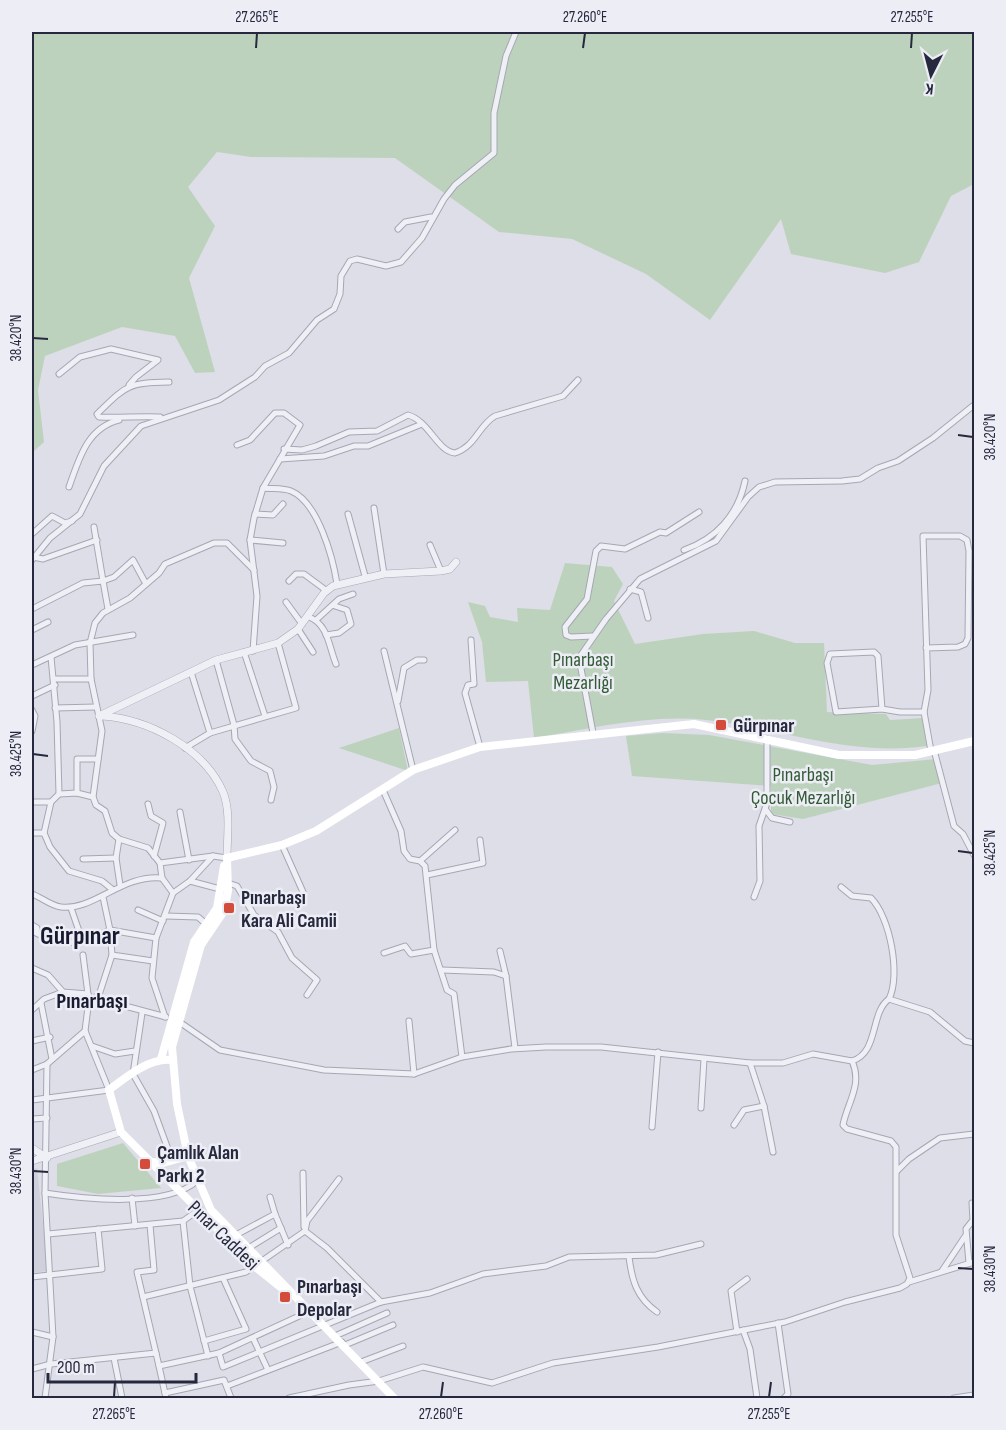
<svg xmlns="http://www.w3.org/2000/svg" width="1006" height="1430" font-family="'Sofia Sans Condensed',sans-serif">
	<style>
		.built { fill: #cfd0dc }
		.green { fill: #bdd2bd }
		.lines { fill: none; stroke-linecap: round; stroke-linejoin: round }
		.minor-casing { stroke: #a6a7b4; stroke-width: 7 }
		.tertiary-casing { stroke: #a6a7b4; stroke-width: 8 }
		.minor { stroke: #eff0f6; stroke-width: 5 }
		.tertiary { stroke: #eff0f6; stroke-width: 7 }
		.secondary { stroke: #fff; stroke-width: 8 }
		.ticks { fill: none; stroke: #26283e; stroke-width: 2 }
		.poi-dot { fill: #d44b3a; stroke: #ecedf5; stroke-width: 2 }
		.labels { text-anchor: middle; stroke-width: 5; stroke-linejoin: round; paint-order: stroke }
		.park-label { font-size: 20px; fill: #325b35; stroke: #ecedf5 }
		.poi-label { font-size: 20px; font-weight: bold; fill: #26283e; stroke: #ecedf5; text-anchor: start }
		.street-label { font-size: 20px; fill: #26283e; stroke: #ecedf5 }
		.quarter-label { font-size: 22px; font-weight: bold; fill: #181a2f; stroke: #ecedf5 }
		.district-label { font-size: 26px; font-weight: bold; fill: #181a2f; stroke: #ecedf5 }
		.neatline { fill: none; stroke: #26283e; stroke-width: 2 }
		.ticks-label { font-size: 15px; text-anchor: middle; fill: #26283e }
	</style>
	<rect width="100%" height="100%" fill="#dddee7"/>
	<path class="built" d="M37,1168L48,1271L32,1273V1170Z"/>
	<g class="green">
		<path d="M32,32H974V184L951,196L919,262L885,273L791,254L781,219L710,320L646,274L572,239L499,232L395,158L251,157L217,152L188,187L215,226L189,278L215,372L195,373L175,336L122,327L45,356L38,390L44,442L32,453Z"/>
		<path d="M565,563L612,567L623,584L614,601L635,644L703,634L754,631L795,643H824L827,712L886,714L890,720L922,718L927,746C851,757 780,728 706,720C649,714 590,729 534,738L528,681L486,682L482,642L468,602L485,606L490,617L518,622L517,608L550,610Z"/>
		<path d="M399,728L408,771L339,748Z"/>
		<path d="M663,733L709,735L872,765L936,759L942,783L803,819L771,814V786L632,776L626,736Z"/>
		<path d="M123,1143L161,1188L98,1194L57,1186V1164Z"/>
	</g>
	<g class="lines">
		<g class="minor-casing">
			<g id="minor">
				<path d="M398,229L405,222L431,217"/>
				<path d="M59,374L80,357L111,349L158,360L136,377L129,385"/>
				<path d="M160,417C139,416 119,418 99,417L97,414C127,385 127,383 169,382"/>
				<path d="M237,445L250,440L275,413H284L300,425L263,488L254,518L250,540L257,596L253,651"/>
				<path d="M284,449L302,450L316,446L349,432L377,431L408,415C429,421 437,451 455,453C476,446 478,426 495,416L563,396L578,380"/>
				<path d="M280,459L324,456L354,446H368L422,424"/>
				<path d="M69,487C79,459 87,428 119,420"/>
				<path d="M263,488C272,489 284,488 291,491C318,502 333,558 337,584"/>
				<path d="M374,508L384,574"/>
				<path d="M255,514L273,515L283,504"/>
				<path d="M348,514L365,576"/>
				<path d="M94,527L103,581L114,577L133,560L146,584"/>
				<path d="M32,534L52,516L65,523L72,521"/>
				<path d="M250,540L283,543"/>
				<path d="M430,545L441,571"/>
				<path d="M684,550C716,539 738,515 745,481"/>
				<path d="M33,557L43,559L97,540"/>
				<path d="M32,560L50,538L80,514L104,466L141,426L219,400L255,377L265,366L289,353L317,320L334,309L340,294L341,276L350,261L357,259L386,266L401,262L422,238L444,199L455,185L494,153V113L506,56L516,32"/>
				<path d="M289,581L296,574H304L327,591"/>
				<path d="M630,589L641,592L648,618"/>
				<path d="M286,602L302,624"/>
				<path d="M32,609L83,583L103,581L108,609"/>
				<path d="M309,617C328,624 329,647 336,664"/>
				<path d="M316,620L339,599L353,594"/>
				<path d="M298,629L313,652"/>
				<path d="M32,630L48,622"/>
				<path d="M326,635L339,633L351,624L347,610L335,606"/>
				<path d="M593,636L571,637L566,635L565,627L587,599L596,551L601,546L625,549L660,532L666,533L699,512"/>
				<path d="M471,640L474,684L468,685L465,693L480,747"/>
				<path d="M926,648L958,647L965,644L968,638L969,551L967,540L960,536H923L928,690L924,712L931,751"/>
				<path d="M384,651L413,770"/>
				<path d="M244,652L265,716"/>
				<path d="M216,660L234,725L235,739L251,761L270,771L274,787L271,800"/>
				<path d="M32,665L75,645L133,635"/>
				<path d="M191,672L210,733"/>
				<path d="M54,679H91"/>
				<path d="M32,696L55,685"/>
				<path d="M398,701L404,668L417,660H424"/>
				<path d="M55,708L96,707"/>
				<path d="M882,709L878,656L874,652L830,654L827,663L836,712L882,709L900,712H924"/>
				<path d="M32,710L35,716L32,731"/>
				<path d="M593,733L579,658L606,619L640,579L716,541L748,497L759,487L775,482L842,481L860,479L878,468L898,461L933,438L974,405"/>
				<path d="M185,748L210,733L296,708L278,643"/>
				<path d="M934,750L954,826L963,834L974,855"/>
				<path d="M383,790L401,831L404,851L410,859L420,861L425,866L434,950L447,990L454,994L462,1057"/>
				<path d="M77,793V759H98"/>
				<path d="M59,794L77,793L93,797L96,805L105,811L112,833L119,839L148,848L160,863"/>
				<path d="M93,797L102,731L91,679L90,643L95,623L103,613L130,598L159,573L165,564L214,543H227L254,570"/>
				<path d="M32,802H51L59,794L57,722L51,657"/>
				<path d="M51,802L44,833L50,847L69,871L102,881L113,890"/>
				<path d="M148,804L151,816L163,823L154,856"/>
				<path d="M766,810L772,818L790,822"/>
				<path d="M180,812L189,860"/>
				<path d="M32,833H44"/>
				<path d="M119,839L116,858L120,885"/>
				<path d="M282,845L303,892L302,899L294,902"/>
				<path d="M83,859L116,858"/>
				<path d="M420,861L455,830"/>
				<path d="M427,875L483,863L480,840"/>
				<path d="M190,881L220,889"/>
				<path d="M228,883L237,886L254,915L278,932L292,958L317,980L307,995"/>
				<path d="M841,887L852,896L871,898C890,917 901,975 889,999"/>
				<path d="M173,893L190,881L213,856"/>
				<path d="M32,894C41,897 51,906 61,907C94,911 122,874 162,878"/>
				<path d="M754,897L760,881L759,826L767,803V739"/>
				<path d="M71,908L80,934L100,935L110,930L156,938"/>
				<path d="M138,910L163,921"/>
				<path d="M166,916L198,917L206,924"/>
				<path d="M32,925L37,928L36,933L51,940L77,943L80,934"/>
				<path d="M500,951L506,976L515,1048"/>
				<path d="M384,953L405,946L411,954L434,950"/>
				<path d="M83,955L88,994"/>
				<path d="M112,955L153,961"/>
				<path d="M32,968L48,975L63,992L88,994L92,1002"/>
				<path d="M442,970L494,972L506,976"/>
				<path d="M92,1002L125,1006L166,1017"/>
				<path d="M41,1003L52,1059"/>
				<path d="M32,1010L44,999L63,992"/>
				<path d="M142,1013L133,1074L154,1111L172,1160"/>
				<path d="M165,1017L152,978L156,938L173,893L162,878L160,863L213,856L227,858"/>
				<path d="M178,1021L220,1050L324,1070L414,1074L462,1057L511,1049L546,1047H601L750,1063H783L813,1054L852,1061C863,1085 847,1103 843,1125L847,1129L891,1141L896,1147V1235L910,1278L907,1284L900,1288L845,1302L785,1322L658,1347L553,1363L492,1383L423,1367L379,1381L349,1385L289,1398"/>
				<path d="M409,1021L414,1074"/>
				<path d="M32,1041L50,1037"/>
				<path d="M92,1046L115,1054L135,1051"/>
				<path d="M852,1061C879,1053 870,1012 889,999L930,1012L965,1041L974,1043"/>
				<path d="M750,1063L764,1106L773,1152"/>
				<path d="M32,1070L47,1064L85,1031L88,1007L100,992L112,955L110,930L103,897"/>
				<path d="M32,1100L109,1090L85,1031"/>
				<path d="M701,1108L704,1059"/>
				<path d="M32,1119L47,1118"/>
				<path d="M734,1125L744,1110L764,1106"/>
				<path d="M652,1127L658,1052"/>
				<path d="M897,1171L909,1159L940,1138L974,1134"/>
				<path d="M303,1173L304,1227"/>
				<path d="M45,1193C83,1199 167,1208 197,1181"/>
				<path d="M132,1198L135,1226"/>
				<path d="M275,1214L288,1245"/>
				<path d="M183,1221L190,1286L208,1356"/>
				<path d="M150,1225L154,1270L137,1272L159,1366"/>
				<path d="M305,1231L307,1221L339,1179"/>
				<path d="M48,1234L183,1221L200,1209"/>
				<path d="M234,1236L275,1214L270,1197"/>
				<path d="M247,1249L281,1228"/>
				<path d="M629,1257C632,1281 637,1298 657,1312"/>
				<path d="M969,1263L966,1229L973,1220L972,1203"/>
				<path d="M942,1271L966,1235"/>
				<path d="M32,1277L102,1269L98,1229"/>
				<path d="M909,1282L974,1262"/>
				<path d="M143,1297L246,1272L305,1231L327,1248L381,1302"/>
				<path d="M778,1323L788,1394L784,1398"/>
				<path d="M743,1330L750,1349L757,1398"/>
				<path d="M32,1332L53,1337"/>
				<path d="M737,1332L731,1291L747,1279"/>
				<path d="M335,1336L387,1313"/>
				<path d="M253,1338L268,1370"/>
				<path d="M204,1341L246,1329L223,1278"/>
				<path d="M345,1345L393,1325"/>
				<path d="M219,1353L223,1367L381,1302L430,1293L483,1274L546,1266L569,1257L656,1255L701,1244"/>
				<path d="M114,1358L122,1398"/>
				<path d="M361,1362L403,1346"/>
				<path d="M32,1369L51,1364L156,1353"/>
				<path d="M227,1386L342,1342"/>
				<path d="M165,1393L224,1380L231,1398"/>
				<path d="M45,1398L53,1337L45,1193L47,1064"/>
				<path d="M166,1398L159,1366L219,1353L310,1311"/>
				<path d="M954,1398L974,1395"/>
			</g>
		</g>
		<g class="tertiary-casing">
			<g id="tertiary">
				<path d="M99,716L216,660L278,643L298,629L324,593L333,586L384,574L441,571L450,569L456,562"/>
				<path d="M102,716C148,719 204,748 223,792C231,811 227,838 227,858"/>
				<path d="M32,1148L47,1158"/>
				<path d="M32,1161L121,1132"/>
			</g>
		</g>
		<use href="#minor" class="minor"/>
		<use href="#tertiary" class="tertiary"/>
		<g class="secondary">
			<path d="M227,858L282,845L316,831L413,770L480,747L694,724L839,755H915L974,741"/>
			<path d="M227,858L228,891L224,911L201,945L172,1047L177,1104L188,1156L211,1210L394,1398"/>
			<path d="M161,1059L194,942L217,908L224,866"/>
			<path d="M171,1060C149,1058 126,1077 109,1090L121,1132L254,1266L289,1294"/>
			<path d="M152,1162L163,1163L188,1156"/>
		</g>
	</g>
	<path class="ticks" d="M256,48L257,33M583,48L585,33M911,48L912,33M33,338L48,339M958,435L973,437M33,754L48,756M958,851L973,853M33,1171L48,1172M958,1268L973,1269M114,1397L115,1382M441,1397L443,1382M769,1397L771,1382"/>
	<g class="poi-dot">
		<rect x="715" y="719" width="12" height="12" rx="3"/>
		<rect x="223" y="902" width="12" height="12" rx="3"/>
		<rect x="139" y="1158" width="12" height="12" rx="3"/>
		<rect x="279" y="1291" width="12" height="12" rx="3"/>
	</g>
	<g class="labels">
		<g class="park-label">
			<text x="583" y="666">Pınarbaşı<tspan x="583" dy="23">Mezarlığı</tspan></text>
			<text x="803" y="781">Pınarbaşı<tspan x="803" dy="23">Çocuk Mezarlığı</tspan></text>
		</g>
		<g class="poi-label">
			<text x="733" y="732">Gürpınar</text>
			<text x="241" y="904">Pınarbaşı<tspan x="241" dy="23">Kara Ali Camii</tspan></text>
			<text x="157" y="1159">Çamlık Alan<tspan x="157" dy="23">Parkı 2</tspan></text>
			<text x="297" y="1293">Pınarbaşı<tspan x="297" dy="23">Depolar</tspan></text>
		</g>
		<g class="street-label">
			<text transform="translate(224 1235) rotate(44)" y="7">Pınar Caddesi</text>
		</g>
		<g class="quarter-label">
			<text x="92" y="1008">Pınarbaşı</text>
		</g>
		<g class="district-label">
			<text x="80" y="944">Gürpınar</text>
		</g>
	</g>
	<rect width="1006" height="1430" fill="none" stroke="#ecedf5" stroke-width="66"/>
	<g transform="translate(931 75) rotate(186)" stroke="#ecedf5" stroke-width="4.5" paint-order="stroke">
	<path d="M0-4.5L10 22L0 15L-10 22Z" fill="#26283e"/>
	<text y="-9" font-size="16" font-weight="bold" text-anchor="middle" fill="#26283e">K</text>
	</g>
	<path d="M48 1373v9h148v-9" fill="none" stroke="#26283e" stroke-width="3"/>
	<text x="57" y="1373" font-size="18" fill="#26283e" stroke="#ecedf5" stroke-width="4.5" paint-order="stroke">200 m</text>
	<rect x="33" y="33" width="940" height="1364" class="neatline"/>
	<g class="ticks-label">
		<text x="257" y="22">27.265°E</text>
		<text x="585" y="22">27.260°E</text>
		<text x="912" y="22">27.255°E</text>
		<text transform="translate(16 338) rotate(-90)" y="5">38.420°N</text>
		<text transform="translate(990 437) rotate(-90)" y="5">38.420°N</text>
		<text transform="translate(16 754) rotate(-90)" y="5">38.425°N</text>
		<text transform="translate(990 853) rotate(-90)" y="5">38.425°N</text>
		<text transform="translate(16 1171) rotate(-90)" y="5">38.430°N</text>
		<text transform="translate(990 1269) rotate(-90)" y="5">38.430°N</text>
		<text x="114" y="1419">27.265°E</text>
		<text x="441" y="1419">27.260°E</text>
		<text x="769" y="1419">27.255°E</text>
	</g>
</svg>
